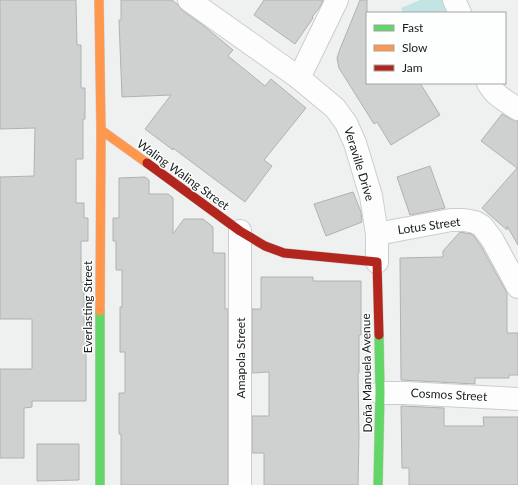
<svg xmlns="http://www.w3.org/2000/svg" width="518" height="485" font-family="Lato,sans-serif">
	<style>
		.green { fill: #c2e5e3 }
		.building { fill: #cfd0d0; stroke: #b0b2b2 }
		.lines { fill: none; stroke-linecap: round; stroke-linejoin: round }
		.street-casing { stroke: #cccdcd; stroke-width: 24 }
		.fast-casing { stroke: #cccdcd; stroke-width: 10 }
		.slow-casing { stroke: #cccdcd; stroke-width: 10 }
		.jam-casing { stroke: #cccdcd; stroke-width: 10 }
		.street { stroke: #fdfdfd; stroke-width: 22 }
		.fast { stroke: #63d668; stroke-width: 9 }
		.slow { stroke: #ff974d; stroke-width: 9 }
		.jam { stroke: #b3261e; stroke-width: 9 }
		.labels { text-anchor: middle; stroke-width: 3; stroke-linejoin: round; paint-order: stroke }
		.street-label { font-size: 12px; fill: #191b1b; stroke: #fdffff }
	</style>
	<rect width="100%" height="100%" fill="#eff1f1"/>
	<path class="green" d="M420,0H446L451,13H403L401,8Z"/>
	<g class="building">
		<path d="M0,0H76L77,45H81V88H85V119H83V159H76V203H84V218H88V241H81V282H84V323H86V401H32V407L24,408V458H0V369H32V319H0V177L34,176L35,128L0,129Z"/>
		<path d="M121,0H172L177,4L182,10L204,26L233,50L228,56L265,86L271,79L306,108L264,160L272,166L245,202L173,148V150L145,129L171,95L122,97L119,20H121Z"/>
		<path d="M264,0H323L320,7L312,17L313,18L295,44L254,15Z"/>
		<path d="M360,0H367V83H420L440,115L391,145L377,122L374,124L339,68L337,58L340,49Z"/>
		<path d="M502,114L511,119L518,121V245L507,226V230L482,208L517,168L481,141Z"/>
		<path d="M430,166L445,208L410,215L397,177Z"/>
		<path d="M145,177L149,180V194H168L173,198V234L184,219H203L213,227V253H225V309H228V485H121V434H119V393H125V352H120V307H122V270H116V241H113V218H119V178Z"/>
		<path d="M353,192L361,212L362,222L326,236L314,204Z"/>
		<path d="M460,232L471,234L474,236L481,246L507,293V333H518V375H509V378H475V384L401,380L400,258L443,257V251Z"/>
		<path d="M261,277H313V281H361V335H359V373H358L359,437L358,485H264V453H252V416H269V372L252,373V309H261Z"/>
		<path d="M401,406L444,408V426H484L483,417H518V485H409V468H402Z"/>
		<path d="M37,444H79V480L37,481Z"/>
	</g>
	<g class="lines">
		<g class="street-casing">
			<g id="street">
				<path d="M189,0L299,78L335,108L346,123L355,143L371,196L377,234V262"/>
				<path d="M454,0L460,13"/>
				<path d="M299,78L337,0"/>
				<path d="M488,83C495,96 506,101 518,109"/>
				<path d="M377,234L451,220H464L475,222L482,226L492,239L518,287"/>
				<path d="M380,393H405L518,399"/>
				<path d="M240,485V231"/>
			</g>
		</g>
		<g class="fast-casing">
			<g id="fast">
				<path d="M100,485V311"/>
				<path d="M378,485L380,393L379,335"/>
			</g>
		</g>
		<g class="slow-casing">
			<g id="slow">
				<path d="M99,0L101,130L147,163"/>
				<path d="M100,311L101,130"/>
			</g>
		</g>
		<g class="jam-casing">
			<path id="jam" d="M147,163L240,231L265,246L284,253L377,262L379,335"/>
		</g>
		<use href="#street" class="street"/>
		<use href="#fast" class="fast"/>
		<use href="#slow" class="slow"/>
		<use href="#jam" class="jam"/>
	</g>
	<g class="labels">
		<g class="street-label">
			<text transform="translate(359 164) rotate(73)" y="4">Veraville Drive</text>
			<text transform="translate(183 175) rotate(36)" y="4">Waling Waling Street</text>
			<text transform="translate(429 226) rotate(-8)" y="4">Lotus Street</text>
			<text transform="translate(88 307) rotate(-90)" y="4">Everlasting Street</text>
			<text transform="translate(241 358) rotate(-90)" y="4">Amapola Street</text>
			<text transform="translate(367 373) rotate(-91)" y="4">Doña Manuela Avenue</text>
			<text transform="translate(449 395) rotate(3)" y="4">Cosmos Street</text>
		</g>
	</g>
	<rect x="366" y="12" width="140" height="72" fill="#fdffff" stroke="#a2a4a4"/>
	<rect x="374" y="25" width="20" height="6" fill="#63d668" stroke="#a2a4a4"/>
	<text x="402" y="32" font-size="12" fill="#191b1b">Fast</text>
	<rect x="374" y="45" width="20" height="6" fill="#ff974d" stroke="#a2a4a4"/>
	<text x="402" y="52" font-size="12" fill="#191b1b">Slow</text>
	<rect x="374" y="65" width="20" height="6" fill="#b3261e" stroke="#a2a4a4"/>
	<text x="402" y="72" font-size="12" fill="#191b1b">Jam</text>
</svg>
